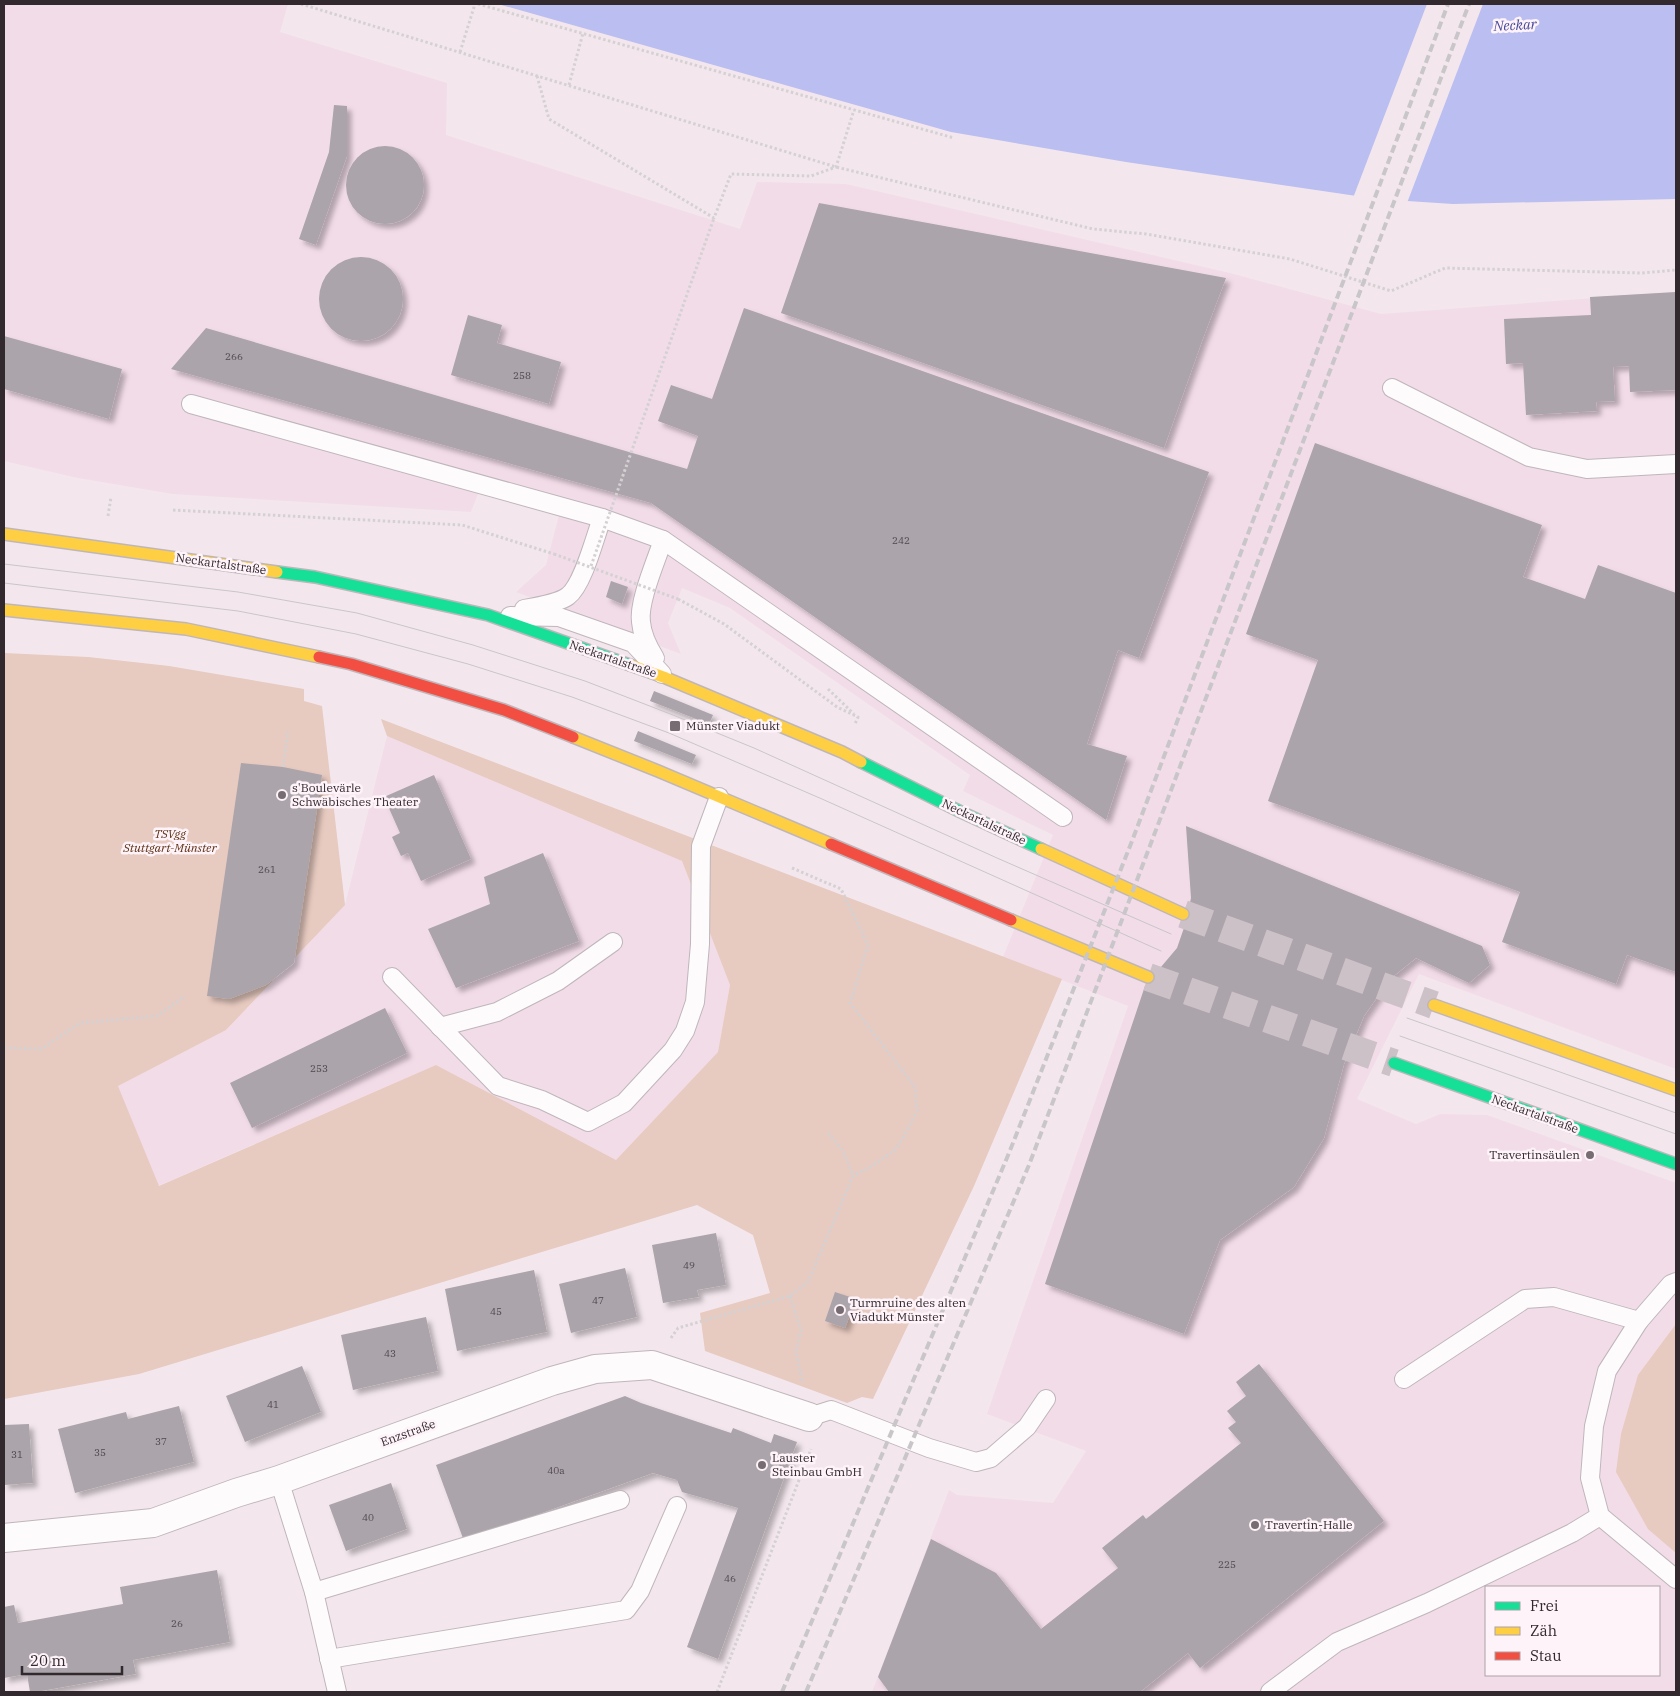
<svg xmlns="http://www.w3.org/2000/svg" width="1680" height="1696" font-family="'IBM Plex Serif',serif">
	<style>
		.built { fill: #f2dce8; fill-rule: evenodd }
		.green { fill: #e7cac0 }
		.water { fill: #babef0 }
		.pier { fill: #f3e7ed }
		.building { fill: #aba4aa; filter: url(#shadow) }
		.lines { fill: none; stroke-linecap: round; stroke-linejoin: round }
		.secondary-tunnel { stroke: #ccc1c7; stroke-width: 28; stroke-dasharray: 28 14; stroke-linecap: butt }
		.lane-casing { stroke: #bfb6bb; stroke-width: 20 }
		.street-casing { stroke: #bfb6bb; stroke-width: 30 }
		.fast-casing { stroke: #bfb6bb; stroke-width: 14 }
		.slow-casing { stroke: #bfb6bb; stroke-width: 14 }
		.jam-casing { stroke: #bfb6bb; stroke-width: 14 }
		.path { stroke: #d4d1d3; stroke-width: 3; stroke-dasharray: 2.5 2.5; stroke-linecap: butt }
		.lane { stroke: #fdfbfc; stroke-width: 18 }
		.street { stroke: #fdfbfc; stroke-width: 28 }
		.fast { stroke: #16e098; stroke-width: 11 }
		.slow { stroke: #ffcf43; stroke-width: 11 }
		.jam { stroke: #f24e42; stroke-width: 11 }
		.tram { stroke: #c8c6c8; stroke-width: 1 }
		.rail { stroke: #c8c6c8; stroke-width: 4; stroke-dasharray: 8 4; stroke-linecap: butt }
		.path-bridge { stroke: #d4d1d3; stroke-width: 3; stroke-dasharray: 2.5 2.5; stroke-linecap: butt }
		.poi-dot { fill: #766c71; stroke: #fdf3f8; stroke-width: 2 }
		.labels { text-anchor: middle; stroke-width: 5; stroke-linejoin: round; paint-order: stroke }
		.number-label { font-size: 10px; fill: #50484d }
		.street-label { font-size: 12px; fill: #32292e; stroke: #fdf3f8 }
		.poi-label { font-size: 12px; fill: #32292e; stroke: #fdf3f8; text-anchor: start }
		.park-label { font-size: 12px; font-style: italic; fill: #5f3114; stroke: #fdf3f8 }
		.water-label { font-size: 14px; font-style: italic; fill: #464a9c; stroke: #fdf3f8 }
	</style>
	<defs>
		<filter id="shadow"><feDropShadow dx="4.5" dy="4.5" stdDeviation="2.5" flood-color="#0004"/></filter>
	</defs>
	<rect width="100%" height="100%" fill="#f3e7ed"/>
	<g class="built">
		<path d="M4,4H288L280,32L447,83L446,135L740,229L757,182L846,184L1230,273L1381,314L1676,292V1069L1419,974L1357,1099L1416,1124L1440,1114L1487,1115L1676,1183V1692H872L949,1490L957,1495L1053,1503L1086,1451L987,1414L1128,1006L1003,957L1053,835L963,791L970,775L730,608L682,588L668,623L681,654L516,592L546,565L559,515L479,491L471,512L173,494L78,478L4,461ZM1486,1587H1659V1675H1486Z"/>
		<path d="M387,736L682,861L730,985L718,1052L616,1160L436,1065L158,1186L118,1086L226,1030L345,905Z"/>
	</g>
	<g class="green">
		<path d="M4,653L88,657L169,666L304,689V701L322,706L345,905L226,1030L118,1086L159,1186L436,1065L616,1160L718,1052L730,985L682,861L387,736L381,719L1062,979L974,1186L873,1399L862,1397L847,1403L705,1351L700,1313L770,1293L753,1235L697,1205L139,1374L4,1399Z"/>
		<path d="M1676,1324V1553L1648,1529L1616,1472L1621,1434L1638,1375Z"/>
	</g>
	<path class="water" d="M498,4H1676V199L1453,204L1377,199L1126,162L951,132Z"/>
	<path class="pier" d="M1427,4H1483L1407,203L1353,198Z"/>
	<g class="building">
		<path d="M334,105L347,106V156L316,245L299,239L329,152Z"/>
		<circle cx="385" cy="185" r="39"/>
		<path d="M819,203L1226,278L1202,341L1164,448L781,313Z"/>
		<circle cx="361" cy="299" r="42"/>
		<path d="M1676,292V390L1630,392L1629,366L1613,367L1615,401L1596,402L1597,411L1526,415L1523,363L1506,364L1504,319L1591,315L1590,297Z"/>
		<path d="M744,308L1209,472L1139,658L1118,650L1087,744L1127,756L1106,820L651,503L171,369L206,328L687,469L698,436L658,421L671,385L712,399Z"/>
		<path d="M468,315L502,325L497,343L561,362L549,404L451,375Z"/>
		<path d="M4,336L122,369L109,419L4,389Z"/>
		<path d="M1315,443L1542,525L1523,577L1585,599L1598,565L1676,593V972L1627,955L1616,984L1502,942L1520,892L1268,801L1318,660L1246,634Z"/>
		<path d="M611,581L628,587L622,604L606,597Z"/>
		<path d="M654,691L713,715L709,724L650,701Z"/>
		<path d="M638,731L696,755L692,764L634,741Z"/>
		<path d="M241,763L283,767L322,775L294,963L266,985L229,999L207,996Z"/>
		<path d="M434,775L471,859L421,881L408,853L401,856L392,837L400,833L384,797Z"/>
		<path d="M1186,826L1482,946L1490,965L1469,983L1416,958L1390,979L1364,1016L1344,1064L1324,1138L1294,1187L1220,1240L1184,1334L1045,1284L1145,986L1177,948L1185,925L1191,898Z"/>
		<path d="M543,853L579,941L456,988L428,929L490,904L484,877Z"/>
		<path d="M385,1008L407,1053L252,1128L230,1083Z"/>
		<path d="M716,1233L726,1285L697,1290L699,1297L663,1303L652,1245Z"/>
		<path d="M625,1268L637,1317L571,1333L559,1284Z"/>
		<path d="M534,1270L547,1332L457,1351L445,1289Z"/>
		<path d="M835,1292L856,1299L845,1328L825,1321Z"/>
		<path d="M426,1317L438,1371L353,1390L341,1335Z"/>
		<path d="M1259,1364L1384,1521L1200,1668L1188,1653L1140,1692H889L878,1677L931,1539L996,1573L1041,1629L1118,1568L1102,1548L1143,1515L1146,1519L1241,1443L1228,1428L1236,1422L1227,1411L1246,1396L1236,1382Z"/>
		<path d="M302,1366L321,1412L245,1442L226,1396Z"/>
		<path d="M625,1396L641,1403L731,1433L733,1428L771,1443L774,1434L797,1442L718,1659L687,1647L738,1508L682,1492L677,1480L653,1473L464,1541L436,1465Z"/>
		<path d="M179,1406L194,1462L75,1493L58,1429L126,1412L128,1419Z"/>
		<path d="M29,1424L33,1483L4,1485V1425Z"/>
		<path d="M391,1483L407,1529L346,1551L329,1505Z"/>
		<path d="M217,1570L230,1642L133,1660L136,1674L36,1692H30L27,1674L4,1678V1607L14,1605L18,1623L123,1604L120,1587Z"/>
	</g>
	<g class="lines">
		<g class="secondary-tunnel">
			<path d="M1183,914L1434,1005"/>
			<path d="M1148,977L1394,1063"/>
		</g>
		<g class="lane-casing">
			<g id="lane">
				<path d="M1392,388L1529,457L1587,469L1676,464"/>
				<path d="M191,404L602,518L663,540L1063,817"/>
				<path d="M524,609C536,607 559,603 568,596C583,585 595,537 602,518"/>
				<path d="M510,616L559,617L633,643L662,674"/>
				<path d="M655,658C648,647 642,635 641,622C638,602 656,561 663,540"/>
				<path d="M392,977L498,1086L542,1100L588,1122L624,1103L673,1050L685,1031L695,1002L700,944L701,846L719,797"/>
				<path d="M440,1027L497,1012L558,981L613,942"/>
				<path d="M1639,1321L1607,1371L1594,1426L1590,1478L1600,1516L1676,1579"/>
				<path d="M1404,1379L1525,1299L1554,1297L1639,1321L1671,1284L1676,1282"/>
				<path d="M809,1417L831,1410L929,1448L976,1462L991,1458L1027,1427L1046,1399"/>
				<path d="M279,1480L314,1592L337,1692"/>
				<path d="M314,1592L620,1500"/>
				<path d="M329,1659L626,1610L640,1591L677,1506"/>
				<path d="M1270,1692L1337,1642L1427,1603L1572,1533L1600,1516"/>
			</g>
		</g>
		<g class="street-casing">
			<path id="street" d="M4,1538L153,1523L236,1493L279,1480L552,1381L595,1369L652,1365L809,1417"/>
		</g>
		<g class="fast-casing">
			<g id="fast">
				<path d="M277,572L315,577L488,615L630,665"/>
				<path d="M861,762L961,812L1041,849"/>
				<path d="M1394,1063L1676,1164"/>
			</g>
		</g>
		<g class="slow-casing">
			<g id="slow">
				<path d="M4,534L277,572"/>
				<path d="M4,610L186,629L319,657"/>
				<path d="M630,665L666,678L842,752L861,762"/>
				<path d="M573,737L658,771L831,844"/>
				<path d="M1041,849L1183,914"/>
				<path d="M1011,920L1148,977"/>
				<path d="M1434,1005L1676,1090"/>
			</g>
		</g>
		<g class="jam-casing">
			<g id="jam">
				<path d="M319,657L351,664L504,710L573,737"/>
				<path d="M831,844L1011,920"/>
			</g>
		</g>
		<g class="path">
			<path d="M301,4L836,167L1093,229L1146,234L1290,259L1391,291L1445,268L1642,273L1676,270"/>
			<path d="M478,4L954,138"/>
			<path d="M460,52L475,4"/>
			<path d="M537,76L549,119L714,218L731,174L811,176L836,167L854,110"/>
			<path d="M569,85L583,33"/>
			<path d="M173,510L462,525L554,554"/>
			<path d="M108,516L111,497"/>
			<path d="M678,599L724,624L837,707L858,717L855,724"/>
			<path d="M828,689L854,714"/>
			<path d="M283,767L288,731"/>
			<path d="M4,1048L41,1049L80,1023L157,1016L185,996"/>
			<path d="M828,1133L843,1151L853,1176"/>
			<path d="M790,1296L801,1331L796,1351L802,1382"/>
			<path d="M671,1338L678,1328L790,1296L808,1282L853,1176L872,1166L896,1149L904,1136L917,1111L915,1087L850,1003L868,945L841,889L792,868"/>
			<path d="M717,1692L811,1449"/>
		</g>
		<use href="#lane" class="lane"/>
		<use href="#street" class="street"/>
		<use href="#fast" class="fast"/>
		<use href="#slow" class="slow"/>
		<use href="#jam" class="jam"/>
		<g class="tram">
			<path d="M4,564L238,592L357,613L473,645L585,681L673,715L754,748L997,858L1171,934"/>
			<path d="M4,583L238,611L356,634L468,664L572,697L669,733L822,799L1161,951"/>
			<path d="M1407,1018L1676,1113"/>
			<path d="M1400,1036L1676,1134"/>
		</g>
		<g class="rail">
			<path d="M782,1692L1009,1153L1132,841L1448,4"/>
			<path d="M806,1692L1029,1165L1469,4"/>
		</g>
		<g class="path-bridge">
			<path d="M554,554L678,599"/>
			<path d="M591,566L714,218"/>
		</g>
	</g>
	<g class="poi-dot">
		<rect x="669" y="720" width="12" height="12" rx="2.5"/>
		<circle cx="282" cy="795" r="5"/>
		<circle cx="1590" cy="1155" r="5"/>
		<circle cx="840" cy="1310" r="5"/>
		<circle cx="762" cy="1465" r="5"/>
		<circle cx="1255" cy="1525" r="5"/>
	</g>
	<g class="labels">
		<g class="number-label">
			<text x="234" y="360">266</text>
			<text x="522" y="379">258</text>
			<text x="901" y="544">242</text>
			<text x="267" y="873">261</text>
			<text x="319" y="1072">253</text>
			<text x="689" y="1269">49</text>
			<text x="598" y="1304">47</text>
			<text x="496" y="1315">45</text>
			<text x="390" y="1357">43</text>
			<text x="273" y="1408">41</text>
			<text x="161" y="1445">37</text>
			<text x="100" y="1456">35</text>
			<text x="17" y="1458">31</text>
			<text x="556" y="1474">40a</text>
			<text x="368" y="1521">40</text>
			<text x="1227" y="1568">225</text>
			<text x="730" y="1582">46</text>
			<text x="177" y="1627">26</text>
		</g>
		<g class="street-label">
			<text transform="translate(221 564) rotate(8)" y="4">Neckartalstraße</text>
			<text transform="translate(613 659) rotate(19)" y="4">Neckartalstraße</text>
			<text transform="translate(984 822) rotate(25)" y="4">Neckartalstraße</text>
			<text transform="translate(1535 1114) rotate(20)" y="4">Neckartalstraße</text>
			<text transform="translate(408 1433) rotate(-20)" y="4">Enzstraße</text>
		</g>
		<g class="poi-label">
			<text x="686" y="730">Münster Viadukt</text>
			<text x="292" y="792">s'Boulevärle<tspan x="292" dy="14">Schwäbisches Theater</tspan></text>
			<text x="1580" y="1159" text-anchor="end">Travertinsäulen</text>
			<text x="850" y="1307">Turmruine des alten<tspan x="850" dy="14">Viadukt Münster</tspan></text>
			<text x="772" y="1462">Lauster<tspan x="772" dy="14">Steinbau GmbH</tspan></text>
			<text x="1265" y="1529">Travertin-Halle</text>
		</g>
		<g class="park-label">
			<text x="170" y="838">TSVgg<tspan x="170" dy="14">Stuttgart-Münster</tspan></text>
		</g>
		<g class="water-label">
			<text transform="translate(1515 25) rotate(-3)" y="5">Neckar</text>
		</g>
	</g>
	<rect width="1680" height="1696" fill="none" stroke="#32292e" stroke-width="10"/>
	<rect x="1485" y="1586" width="175" height="90" fill="#fdf3f8" stroke="#aca2a7"/>
	<rect x="1495" y="1602" width="25" height="8" fill="#16e098" stroke="#aca2a7"/>
	<text x="1530" y="1611" font-size="15" fill="#32292e">Frei</text>
	<rect x="1495" y="1627" width="25" height="8" fill="#ffcf43" stroke="#aca2a7"/>
	<text x="1530" y="1636" font-size="15" fill="#32292e">Zäh</text>
	<rect x="1495" y="1652" width="25" height="8" fill="#f24e42" stroke="#aca2a7"/>
	<text x="1530" y="1661" font-size="15" fill="#32292e">Stau</text>
	<path d="M22 1666v8h100v-8" fill="none" stroke="#32292e" stroke-width="2.5"/>
	<text x="30" y="1666" font-size="15" fill="#32292e" stroke="#fdf3f8" stroke-width="4" paint-order="stroke">20 m</text>
</svg>
